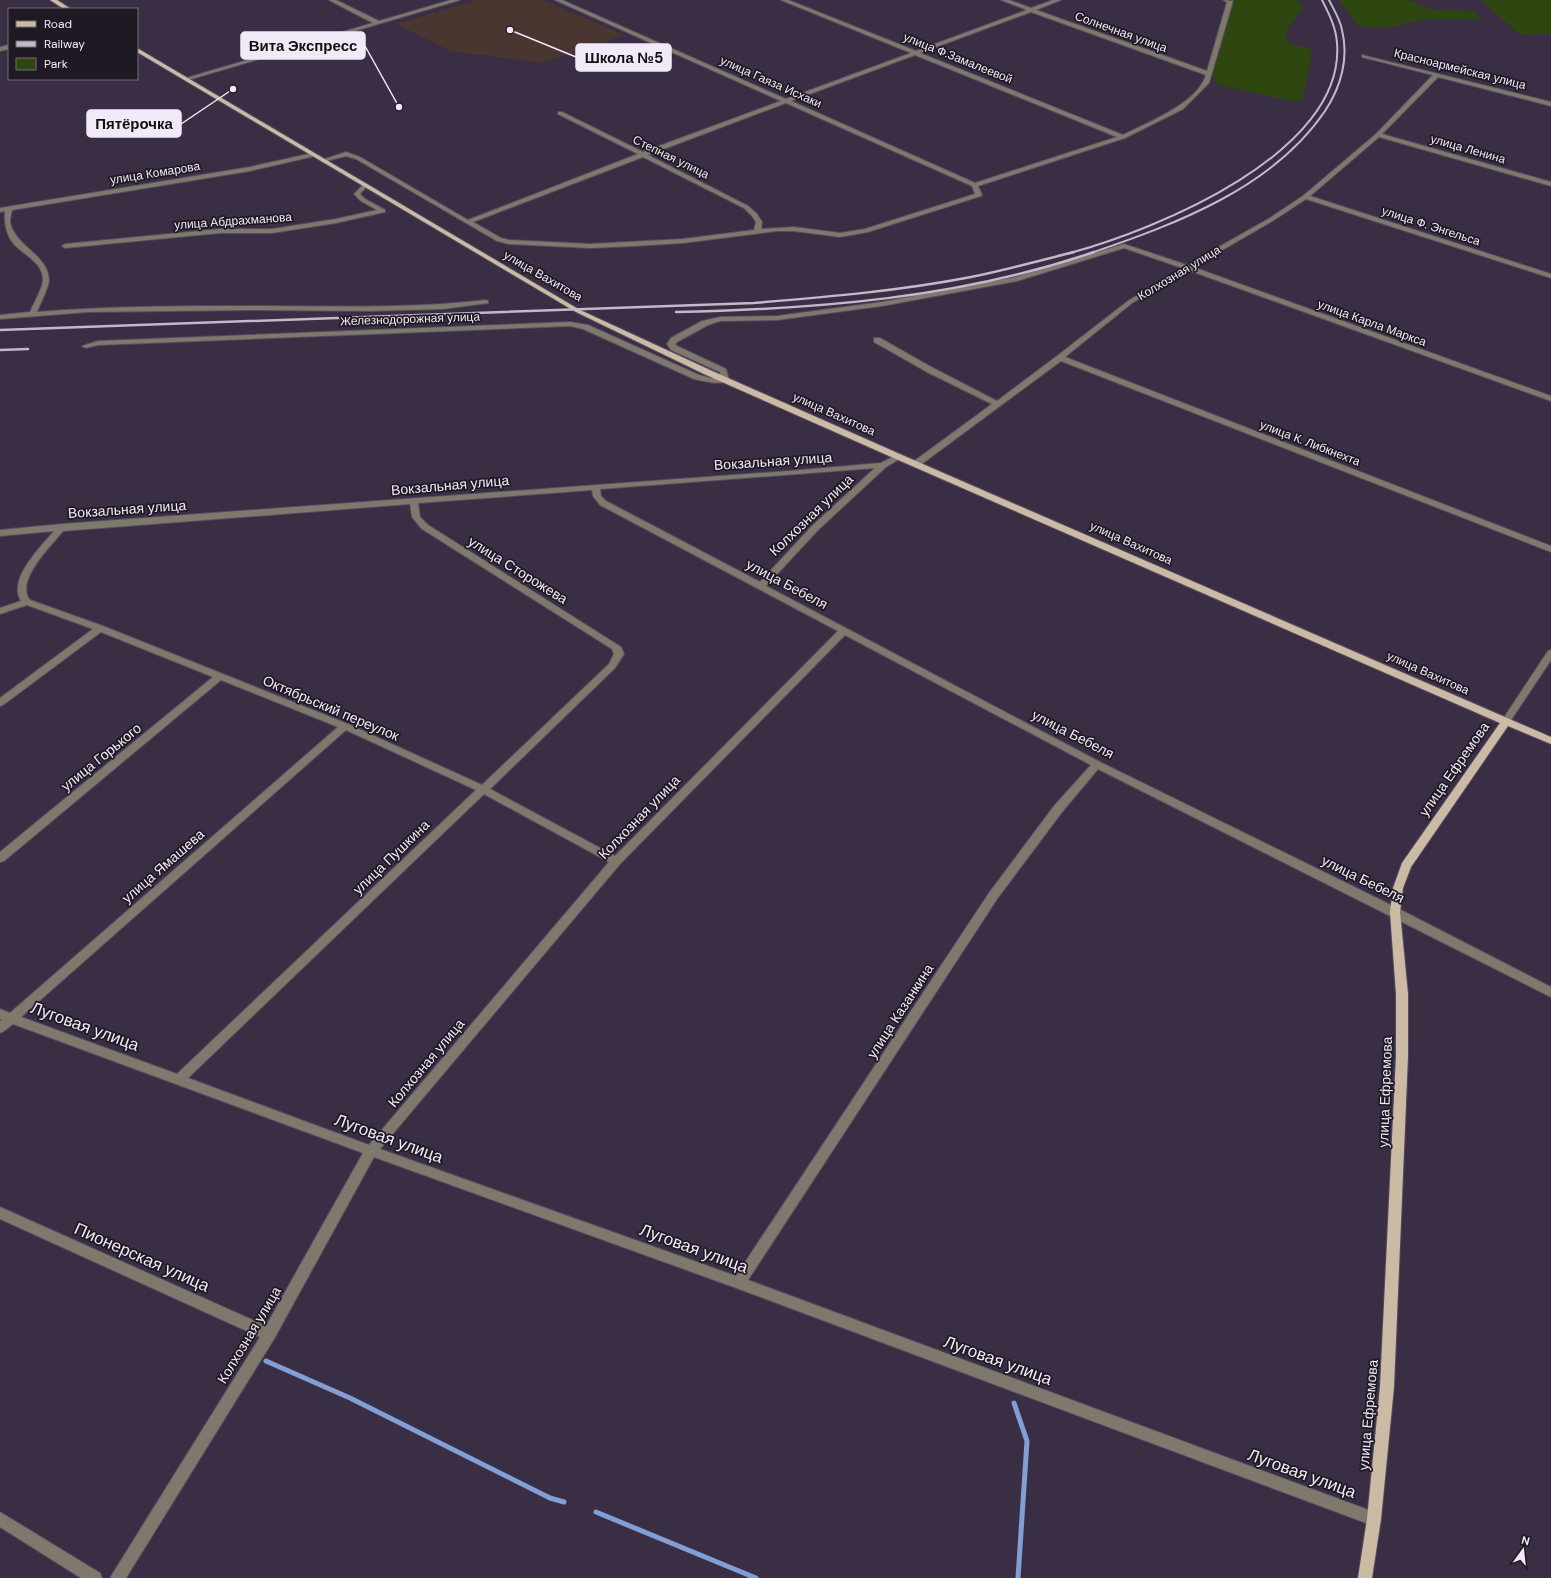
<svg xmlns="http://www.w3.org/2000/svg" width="1551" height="1578" font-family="'DM Sans',sans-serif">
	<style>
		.education { fill: #4a3630 }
		.green { fill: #2e4711 }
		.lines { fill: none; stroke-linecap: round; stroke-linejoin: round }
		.stream { stroke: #819fd4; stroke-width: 5 }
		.minor-casing { stroke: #574c62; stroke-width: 2 }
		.major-casing { stroke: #574c62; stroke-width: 2 }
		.minor { fill: #7f786c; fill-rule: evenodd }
		.major { fill: #cbbba4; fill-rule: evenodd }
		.rail-far1 { stroke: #c2b9ca; stroke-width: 2 }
		.rail { stroke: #c2b9ca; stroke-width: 2.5 }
		.labels { text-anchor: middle; stroke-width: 3.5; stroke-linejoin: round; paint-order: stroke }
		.far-street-label { font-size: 12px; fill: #f1e9f8; stroke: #1f1923 }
		.street-label { font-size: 14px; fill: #f1e9f8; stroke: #1f1923 }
		.near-street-label { font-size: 17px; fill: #f1e9f8; stroke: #1f1923 }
		.leader { fill: none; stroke: #f1e9f8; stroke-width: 1.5 }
		.callout-dot { fill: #f1e9f8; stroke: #1f1923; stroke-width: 1.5 }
		.callout { fill: #f1e9f8; stroke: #f1e9f8; stroke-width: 1.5 }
		.callout-label { font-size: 15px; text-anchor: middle; font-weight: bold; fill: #111 }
	</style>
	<rect width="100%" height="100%" fill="#3a2e45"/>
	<path class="education" d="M477,0H542L625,35L541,63L451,51L396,24Z"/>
	<g class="green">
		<path d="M1231,0H1298L1303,9L1286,31L1288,43L1312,50L1303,100L1292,101L1218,85L1212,74L1232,2Z"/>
		<path d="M1339,0H1409L1434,10L1473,11L1482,19L1423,20L1394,26L1375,28L1357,25Z"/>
		<path d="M1480,0H1551V33L1521,35Z"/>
	</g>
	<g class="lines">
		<g class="stream">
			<path d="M266,1361L350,1398L550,1498L564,1502"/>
			<path d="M1014,1403L1027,1441L1018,1578"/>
			<path d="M596,1512L756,1578"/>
		</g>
		<g class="minor-casing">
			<g id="minor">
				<path d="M329,0H336L379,21L451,0H460L188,80L183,79L373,23Z"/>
				<path d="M555,0H562L786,99L911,53L781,0H788L916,51L1027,10L1001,0H1009L1031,8L1053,0H1061L1036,10L1207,71L1227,2L1223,0L1233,1L1209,83L1183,109L1125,138L978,186L982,195L981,196L868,232L840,237L794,231H777L683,243L635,246L590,248L509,244L497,241L356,159L346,156L322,162V160L346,152L360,157L468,220L638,154L558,114V112H562L643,152L781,101ZM1031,12L1206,75C1197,104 1148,122 1123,135L920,53ZM915,55L1117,137L975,183L791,101ZM786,103L972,186L975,194L865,229L840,233L794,227L761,229L762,222L757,214L748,206L648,155ZM643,157L744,208L752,216L756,222L754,230L683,239L590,244L509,240L501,238L473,222Z"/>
				<path d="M9,45V49L0,51V47Z"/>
				<path d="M1362,55L1551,102V106L1438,77L1382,134L1551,182V186L1379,137L1310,196L1551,274V278L1306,199L1274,220L1193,267L1551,396V401L1188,270L1132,303L1065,357L1551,546V552L1061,361L919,466H913V462L992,404L927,372L874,342V338H880L933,368L997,401L1057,356L1128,301L1182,268L1124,248L1017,281L882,306L777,320L720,321L708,325L677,342L675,344L677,346L726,369L729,380C720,386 704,381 694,379L583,329L570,326L98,345L86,348L82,346L98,341L570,322L588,325L699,375L710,378H721L720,372L671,350L667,344L671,338L702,321L720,317L777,316L882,302L1016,277L1124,244L1187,265L1270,218L1303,196L1376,134L1433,75L1362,57Z"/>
				<path d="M313,153L316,155L315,156L250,171L12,210C11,214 10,219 10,222C15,247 48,254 49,280C49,287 40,304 37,312C110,306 183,306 256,306C333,306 409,309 486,300L488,301V303L443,309L370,311L254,310L88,312L0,319V315L30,312C33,305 42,289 43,281C44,262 23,255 13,243C6,234 4,222 5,211L0,212V208L250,167Z"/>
				<path d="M365,183L368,185L360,194L365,199L385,210V212L336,223L272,233H220L65,248L62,246L65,244L220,229H272L336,219L377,210L361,201L354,194Z"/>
				<path d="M896,455H899L903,457L886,467L818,530L766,586L1100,762L1399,909L1551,987V997L1098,769L1062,812L997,899L748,1280L1374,1512L1379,1514L1381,1519L1379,1524L1374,1526L739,1289L374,1157L274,1339L126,1578H110L260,1337L0,1219V1207L266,1326L363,1153L13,1024L4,1031L0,1033V1021L2,1019H0V1009L10,1013L338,727L221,680L4,861L0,862V852L213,677L101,632L3,705L0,706V698L93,629L27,605L0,614V608L21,601C7,579 41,547 54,531L0,536V530L62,524L789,471L881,463ZM875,468L812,526L760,582L606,501L601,496L600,489ZM592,490L593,496L600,505L838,631L615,856L490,789L615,668L624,654L621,647L428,525L420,517L418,503ZM410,504L412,517L422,529L612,649L614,654L609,664L482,785L348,724L103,626L30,600C14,581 52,545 63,531ZM845,635L1091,765L1054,806L989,893L736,1276L380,1149L620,864ZM346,730L476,790L177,1074L21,1017ZM484,794L609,862L369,1145L188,1078Z"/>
				<path d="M1551,650V660L1509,723H1503L1501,721L1503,719L1548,651Z"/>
				<path d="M0,1512L100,1573L102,1578H81L0,1527Z"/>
			</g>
		</g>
		<g class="major-casing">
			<g id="major">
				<path d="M50,0H57L71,9H64Z"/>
				<path d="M137,48L580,310L710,370L902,455L1551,737V744L1508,726L1411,867L1403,888L1400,912L1408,994V1056L1394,1387L1381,1519L1372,1578H1358L1367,1519L1380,1387L1396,1056V994L1390,912L1393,888L1402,863L1500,723L896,459L704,374L576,312L137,52Z"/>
			</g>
		</g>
		<use href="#minor" class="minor"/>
		<use href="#major" class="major"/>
		<g class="rail-far1">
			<path d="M1070,253C1155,230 1346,153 1337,43C1336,27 1329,14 1322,0"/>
			<path d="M1091,253C1176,224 1273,188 1325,111C1341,87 1349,58 1342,30C1340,19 1334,10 1329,0"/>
		</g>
		<g class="rail">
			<path d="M676,312C817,309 960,298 1094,252"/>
			<path d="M0,330L754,303C826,297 899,291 971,277C1005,270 1039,261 1074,252"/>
			<path d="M0,350L28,349"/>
		</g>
	</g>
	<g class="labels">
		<g class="far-street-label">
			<text transform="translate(1121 32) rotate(20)" y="4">Солнечная улица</text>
			<text transform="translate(958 58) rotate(22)" y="4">улица Ф.Замалеевой</text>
			<text transform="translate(1460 69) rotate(14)" y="4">Красноармейская улица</text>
			<text transform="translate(771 82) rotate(24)" y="4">улица Гаяза Исхаки</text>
			<text transform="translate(1468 149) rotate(16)" y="4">улица Ленина</text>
			<text transform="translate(671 157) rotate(26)" y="4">Степная улица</text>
			<text transform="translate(155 173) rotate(-9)" y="4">улица Комарова</text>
			<text transform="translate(233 221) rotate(-4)" y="4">улица Абдрахманова</text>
			<text transform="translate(1431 226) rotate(18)" y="4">улица Ф. Энгельса</text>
			<text transform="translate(1179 273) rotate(-31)" y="4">Колхозная улица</text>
			<text transform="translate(543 276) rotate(30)" y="4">улица Вахитова</text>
			<text transform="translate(410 319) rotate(-2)" y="4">Железнодорожная улица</text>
			<text transform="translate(1372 323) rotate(20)" y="4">улица Карла Маркса</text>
			<text transform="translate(834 414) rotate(24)" y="4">улица Вахитова</text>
			<text transform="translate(1310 443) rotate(21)" y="4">улица К. Либкнехта</text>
			<text transform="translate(1131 543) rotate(24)" y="4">улица Вахитова</text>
			<text transform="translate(1428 673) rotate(24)" y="4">улица Вахитова</text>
		</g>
		<g class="street-label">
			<text transform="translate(773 461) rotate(-4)" y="5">Вокзальная улица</text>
			<text transform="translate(450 485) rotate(-5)" y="5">Вокзальная улица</text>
			<text transform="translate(127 509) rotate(-4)" y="5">Вокзальная улица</text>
			<text transform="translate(811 515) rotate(-44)" y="5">Колхозная улица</text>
			<text transform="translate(518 570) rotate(32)" y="5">улица Сторожева</text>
			<text transform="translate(787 584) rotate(28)" y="5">улица Бебеля</text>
			<text transform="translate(331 708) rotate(23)" y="5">Октябрьский переулок</text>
			<text transform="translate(1073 734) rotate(27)" y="5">улица Бебеля</text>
			<text transform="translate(101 757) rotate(-39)" y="5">улица Горького</text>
			<text transform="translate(1454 769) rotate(-55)" y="5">улица Ефремова</text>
			<text transform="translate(639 817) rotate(-46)" y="5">Колхозная улица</text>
			<text transform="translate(391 857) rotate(-44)" y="5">улица Пушкина</text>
			<text transform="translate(163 866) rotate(-41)" y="5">улица Ямашева</text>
			<text transform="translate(1363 879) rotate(26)" y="5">улица Бебеля</text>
			<text transform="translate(900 1011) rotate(-57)" y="5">улица Казанкина</text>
			<text transform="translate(426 1063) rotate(-50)" y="5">Колхозная улица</text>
			<text transform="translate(1385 1092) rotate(-88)" y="5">улица Ефремова</text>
			<text transform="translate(249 1335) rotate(-59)" y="5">Колхозная улица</text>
			<text transform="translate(1368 1415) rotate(-85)" y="5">улица Ефремова</text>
		</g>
		<g class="near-street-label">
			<text transform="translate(85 1026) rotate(20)" y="6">Луговая улица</text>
			<text transform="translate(389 1138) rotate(20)" y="6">Луговая улица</text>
			<text transform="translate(694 1248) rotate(20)" y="6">Луговая улица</text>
			<text transform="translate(142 1257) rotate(24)" y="6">Пионерская улица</text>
			<text transform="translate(998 1360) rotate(20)" y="6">Луговая улица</text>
			<text transform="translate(1302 1473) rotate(20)" y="6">Луговая улица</text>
		</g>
	</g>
	<path class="leader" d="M399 107L365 46M510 30L576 57M233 89L181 124"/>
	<g class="callout-dot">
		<circle cx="399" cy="107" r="4"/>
		<circle cx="510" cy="30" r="4"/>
		<circle cx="233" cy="89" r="4"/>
	</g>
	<g class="callout">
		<rect x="241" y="32" width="124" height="27" rx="4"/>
		<rect x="576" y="44" width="95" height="27" rx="4"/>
		<rect x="87" y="110" width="94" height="27" rx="4"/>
	</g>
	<g class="callout-label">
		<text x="303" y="51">Вита Экспресс</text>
		<text x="624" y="63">Школа №5</text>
		<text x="134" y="129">Пятёрочка</text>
	</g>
	<rect x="8" y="8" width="130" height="72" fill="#1f1923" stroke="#736c78"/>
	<rect x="16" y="21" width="20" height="6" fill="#cbbba4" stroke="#736c78"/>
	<text x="44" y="28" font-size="12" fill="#f1e9f8">Road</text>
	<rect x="16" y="41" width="20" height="6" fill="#c2b9ca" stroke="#736c78"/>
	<text x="44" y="48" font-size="12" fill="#f1e9f8">Railway</text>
	<rect x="16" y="58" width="20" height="12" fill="#2e4711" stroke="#736c78"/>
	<text x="44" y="68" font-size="12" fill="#f1e9f8">Park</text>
	<g transform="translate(1523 1550) rotate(15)" stroke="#1f1923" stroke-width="3" paint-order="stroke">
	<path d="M0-3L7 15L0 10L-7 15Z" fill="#f1e9f8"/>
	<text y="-6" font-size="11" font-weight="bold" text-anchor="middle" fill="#f1e9f8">N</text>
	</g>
</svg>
